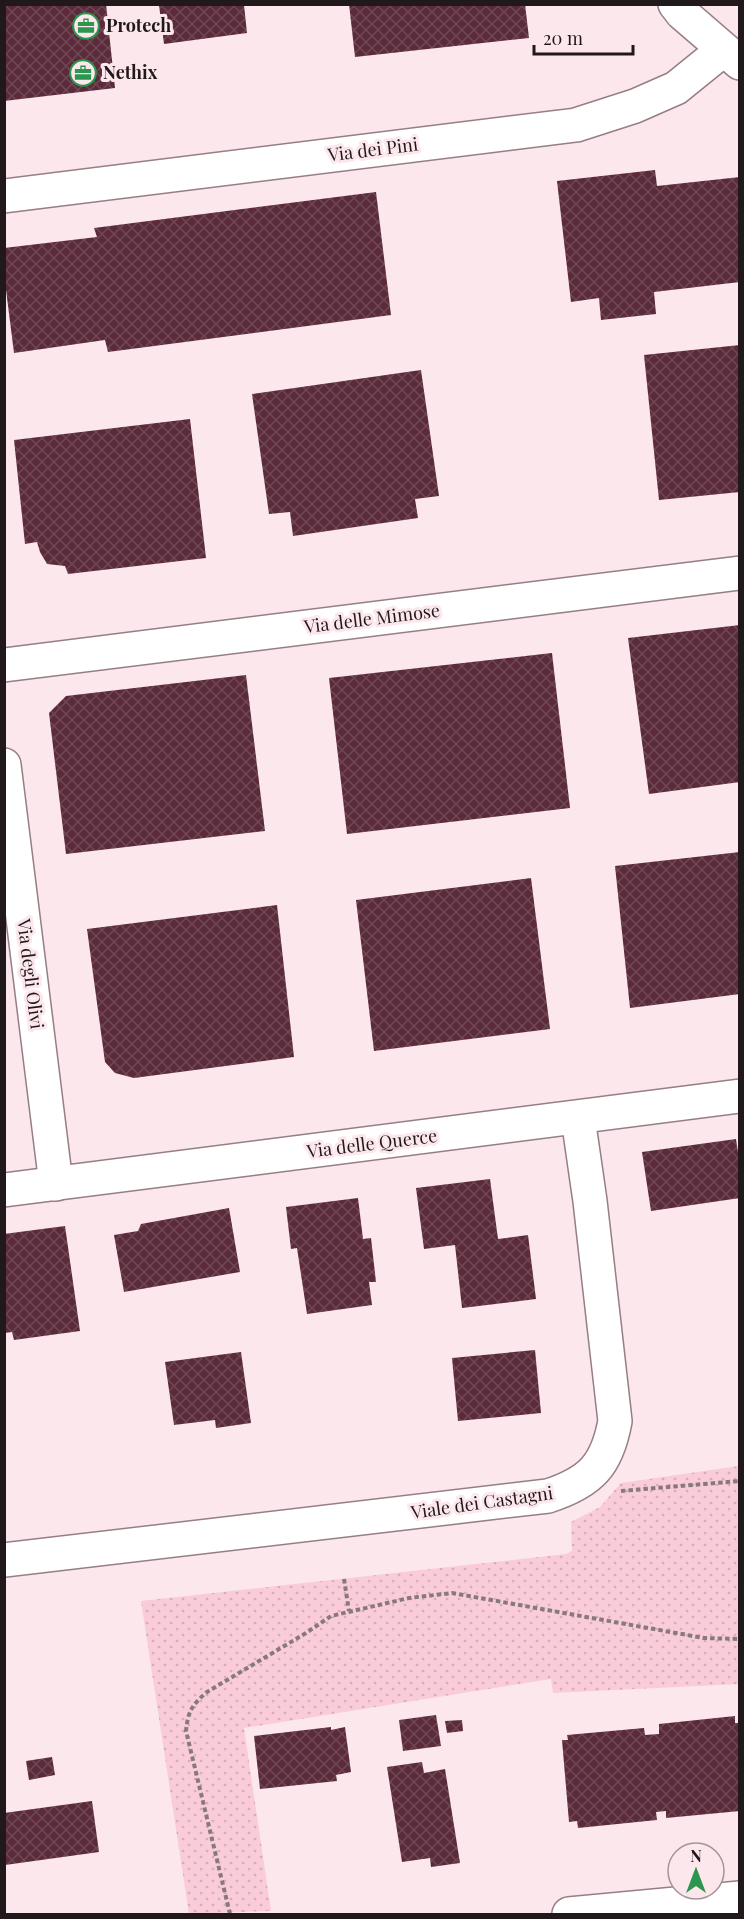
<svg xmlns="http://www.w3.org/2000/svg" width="744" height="1919" font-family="'Playfair Display',serif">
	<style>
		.green { fill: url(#green-dots) }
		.building { fill: url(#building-cross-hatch) }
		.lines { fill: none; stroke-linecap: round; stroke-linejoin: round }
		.street-casing { stroke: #967e84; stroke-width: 36 }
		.secondary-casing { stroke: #967e84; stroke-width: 36 }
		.path { stroke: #88797d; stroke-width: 4; stroke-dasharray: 4.5 3; stroke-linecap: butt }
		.street { stroke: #fff; stroke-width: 33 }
		.secondary { stroke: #fff; stroke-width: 33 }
		.labels { text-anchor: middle; stroke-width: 6; stroke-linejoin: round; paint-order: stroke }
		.poi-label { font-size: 18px; font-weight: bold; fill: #21181b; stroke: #fce7ec; text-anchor: start }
		.street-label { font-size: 18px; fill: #21181b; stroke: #fce7ec }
	</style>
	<defs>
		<pattern id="green-dots" width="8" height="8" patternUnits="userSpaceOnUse" patternTransform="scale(1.5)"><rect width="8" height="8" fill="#faccd9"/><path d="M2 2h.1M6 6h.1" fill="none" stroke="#d6aeba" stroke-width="1.8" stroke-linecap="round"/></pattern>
		<pattern id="building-cross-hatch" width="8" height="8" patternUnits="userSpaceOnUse" patternTransform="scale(1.5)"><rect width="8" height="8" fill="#5c2b3b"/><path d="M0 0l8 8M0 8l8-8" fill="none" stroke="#6f4855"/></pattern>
	</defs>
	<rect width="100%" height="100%" fill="#fce7ec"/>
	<path class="green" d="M739,1466V1684L553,1693L551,1679L244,1728L271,1911L189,1914L141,1601L566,1554L572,1551L571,1522L600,1507L621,1483Z"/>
	<g class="building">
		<path d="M4,4H106L115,88L4,101Z"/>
		<path d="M349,4H525L529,38L355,57Z"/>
		<path d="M159,5H244L247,33L164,44Z"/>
		<path d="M655,170L657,186L740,177V282L654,292L656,314L601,320L599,298L571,302L557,181Z"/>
		<path d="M376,192L391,315L108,352L105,340L14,353L4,274V248L97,237L94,228Z"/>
		<path d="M740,345V492L659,500L644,355Z"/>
		<path d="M421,370L439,496L415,499L418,518L293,536L290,512L269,514L252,394Z"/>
		<path d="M190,419L206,558L68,574L65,566L47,564L40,552L37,542L25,544L14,440Z"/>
		<path d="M740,625V782L649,794L628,638Z"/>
		<path d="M552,653L570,808L347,834L329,678Z"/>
		<path d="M246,675L265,831L66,854L49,713L66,696Z"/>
		<path d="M740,852V994L630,1008L615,866Z"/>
		<path d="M531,878L550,1029L374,1051L356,900Z"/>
		<path d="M277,905L294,1057L134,1078L115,1073L105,1062L87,929Z"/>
		<path d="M736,1139L740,1166V1198L651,1211L642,1152Z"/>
		<path d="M490,1179L498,1239L528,1235L536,1299L462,1308L455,1245L424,1249L416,1188Z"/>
		<path d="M358,1198L363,1239L371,1238L376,1282H369L372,1305L307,1314L297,1248L291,1249L286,1207Z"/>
		<path d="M229,1208L240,1272L124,1292L114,1235L138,1231L141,1224Z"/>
		<path d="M65,1226L80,1331L14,1340L12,1332L4,1333V1234Z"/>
		<path d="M535,1350L541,1413L458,1421L452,1358Z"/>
		<path d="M241,1352L251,1423L216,1428L215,1420L174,1425L165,1362Z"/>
		<path d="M436,1715L441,1746L403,1751L399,1720Z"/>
		<path d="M735,1716V1723H740V1811L666,1818V1811L656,1812L657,1820L578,1828L577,1821L569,1822L562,1740H568L567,1735L644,1728L645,1735L659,1734V1724Z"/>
		<path d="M462,1720L463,1731L447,1733L445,1721Z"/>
		<path d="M331,1727V1730L345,1727L351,1772L336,1775L337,1781L260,1789L254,1736Z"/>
		<path d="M52,1757L55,1775L29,1780L26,1761Z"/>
		<path d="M422,1762L424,1773L445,1769L460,1863L431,1867L430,1858L402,1862L387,1767Z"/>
		<path d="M92,1801L99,1852L5,1865L4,1813Z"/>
	</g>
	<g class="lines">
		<g class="street-casing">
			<g id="street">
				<path d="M675,4L682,13L740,63"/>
				<path d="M4,196L576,125L635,106L676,88L723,50"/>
				<path d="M4,665L740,573"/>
				<path d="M4,765L56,1184"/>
				<path d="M4,1190L740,1096"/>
				<path d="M4,1560L548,1496C591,1482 607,1465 615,1421L590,1201L578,1118"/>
			</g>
		</g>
		<g class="secondary-casing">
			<path id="secondary" d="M569,1914L740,1898"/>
		</g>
		<g class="path">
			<path d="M621,1491L740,1481"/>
			<path d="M344,1579L349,1611"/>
			<path d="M230,1914L186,1731C188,1711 192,1705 207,1692L306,1633L331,1616L409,1598L452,1593L704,1638L740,1639"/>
		</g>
		<use href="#street" class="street"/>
		<use href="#secondary" class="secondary"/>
	</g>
	<defs>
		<g id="office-ring" transform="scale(1.35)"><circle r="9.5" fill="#fce7ec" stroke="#2b964e" stroke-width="1.5"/><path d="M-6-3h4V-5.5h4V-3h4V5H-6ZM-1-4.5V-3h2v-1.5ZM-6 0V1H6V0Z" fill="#2b964e"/></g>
	</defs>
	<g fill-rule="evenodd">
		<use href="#office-ring" x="86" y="26"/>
		<use href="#office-ring" x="83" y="73"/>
	</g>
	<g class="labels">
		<g class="poi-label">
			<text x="106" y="32">Protech</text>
			<text x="103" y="79">Nethix</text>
		</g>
		<g class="street-label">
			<text transform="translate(373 150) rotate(-7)" y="6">Via dei Pini</text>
			<text transform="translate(372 619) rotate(-7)" y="6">Via delle Mimose</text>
			<text transform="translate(30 974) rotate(83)" y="6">Via degli Olivi</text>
			<text transform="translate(372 1144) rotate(-7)" y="6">Via delle Querce</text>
			<text transform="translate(482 1503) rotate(-8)" y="6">Viale dei Castagni</text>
		</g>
	</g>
	<rect width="744" height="1919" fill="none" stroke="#21181b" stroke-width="12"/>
	<g transform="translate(696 1871)"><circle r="28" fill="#fce7ec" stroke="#a49498" stroke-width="1.5"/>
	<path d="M0-4.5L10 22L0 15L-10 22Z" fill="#2b964e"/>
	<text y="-9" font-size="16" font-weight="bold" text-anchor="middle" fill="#21181b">N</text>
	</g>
	<path d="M534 45v9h99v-9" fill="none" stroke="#21181b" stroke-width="3"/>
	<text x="543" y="45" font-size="18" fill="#21181b" stroke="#fce7ec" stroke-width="4.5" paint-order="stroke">20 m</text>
</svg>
